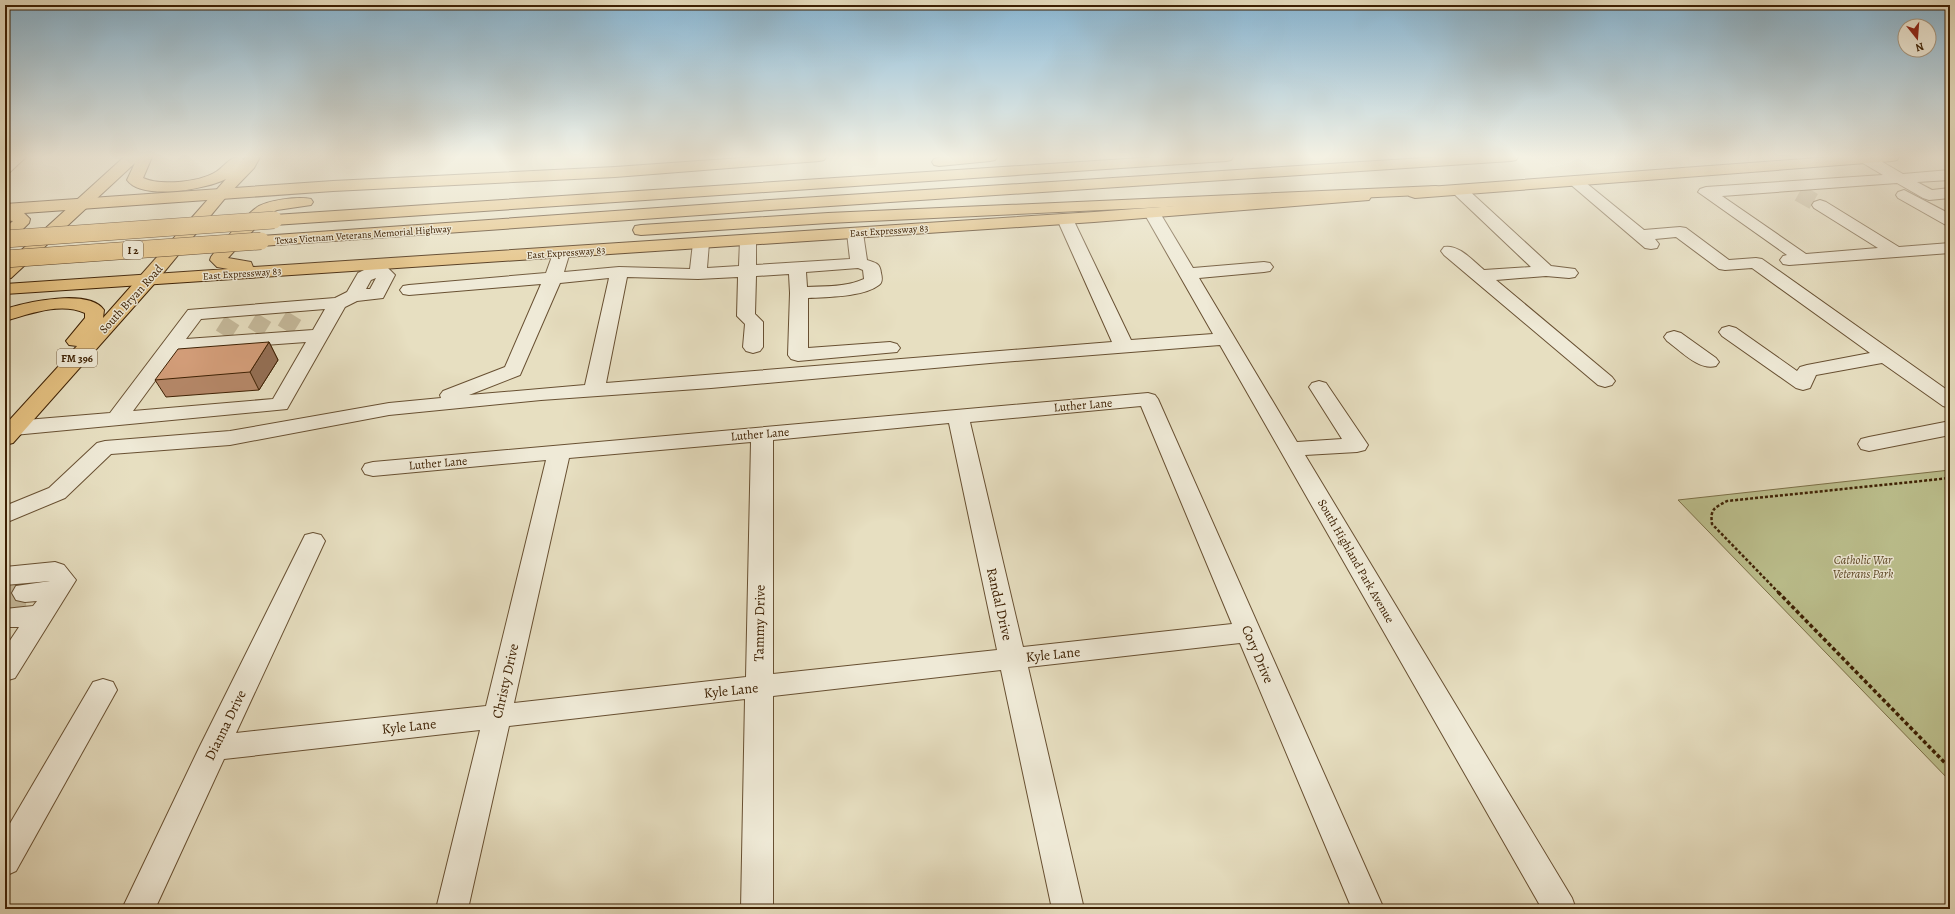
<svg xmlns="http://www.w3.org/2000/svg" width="1955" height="914" font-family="Alegreya,serif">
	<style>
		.green { fill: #bcc08e; stroke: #7c7048 }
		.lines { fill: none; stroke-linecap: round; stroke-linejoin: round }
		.minor-tunnel-far1 { stroke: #c5b99b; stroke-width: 17; stroke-dasharray: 17 8; stroke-linecap: butt }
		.minor-tunnel { stroke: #c5b99b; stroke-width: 29; stroke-dasharray: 29 14; stroke-linecap: butt }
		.minor-casing { stroke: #685032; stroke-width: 2 }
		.major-casing { stroke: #3d2003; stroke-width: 2 }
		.highway-casing { stroke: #3d2003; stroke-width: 2 }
		.path-far1 { stroke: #3d2003; stroke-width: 2.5; stroke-dasharray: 3 2; stroke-linecap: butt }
		.path { stroke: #3d2003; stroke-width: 3.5; stroke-dasharray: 4 2.5; stroke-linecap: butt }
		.minor { fill: #efead7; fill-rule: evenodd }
		.major { fill: #e4c080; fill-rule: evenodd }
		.highway { fill: #e4c080; fill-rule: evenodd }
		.highway-bridge-casing { stroke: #3d2003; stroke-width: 18; stroke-linecap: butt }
		.highway-bridge { stroke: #e4c080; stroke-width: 17 }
		.wall { fill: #b68869; stroke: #3d2003 }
		.shaded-wall { fill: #946f55; stroke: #3d2003 }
		.building { fill: #d49e7a; stroke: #3d2003 }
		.labels { text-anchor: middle; stroke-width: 3; stroke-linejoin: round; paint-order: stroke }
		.far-street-label { font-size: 10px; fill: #3d2003; stroke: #efead7 }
		.shield { fill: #efead7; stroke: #725d43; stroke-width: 1 }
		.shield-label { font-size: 11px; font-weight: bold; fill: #3d2003 }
		.street-label { font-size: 12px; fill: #3d2003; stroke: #efead7 }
		.park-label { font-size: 12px; font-style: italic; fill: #5d4826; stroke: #efead7 }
		.near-street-label { font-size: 14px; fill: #3d2003; stroke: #efead7 }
	</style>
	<rect width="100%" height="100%" fill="#e7dfc1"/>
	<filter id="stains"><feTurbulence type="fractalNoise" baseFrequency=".005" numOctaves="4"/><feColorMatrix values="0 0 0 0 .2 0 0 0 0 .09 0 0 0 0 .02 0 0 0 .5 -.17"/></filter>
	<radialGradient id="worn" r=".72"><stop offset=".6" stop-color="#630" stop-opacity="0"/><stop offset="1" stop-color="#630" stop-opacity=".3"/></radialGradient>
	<path class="green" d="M1950,470V781L1678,500Z"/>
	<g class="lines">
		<g class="minor-tunnel-far1">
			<path d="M1799,193L1820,205"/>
			<path d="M285,330L295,314"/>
			<path d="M255,332L265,316"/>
			<path d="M223,335L234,318"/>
		</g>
		<path class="minor-tunnel" d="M5,595L25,593"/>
		<g class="minor-casing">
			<g id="minor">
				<path d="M10,157H26L10,172L5,174V161Z"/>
				<path d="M1860,157H1874L1903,174L1950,170V180L1917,182L1932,190L1950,188V198L1929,200L1923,198L1897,183L1722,196L1806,254L1878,248L1814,208L1812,205L1814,202L1820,200L1826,202L1899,247L1950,243V253L1789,265L1783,264L1780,260L1783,256L1787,255L1698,192L1700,189L1706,187L1883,175L1861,162L1859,159Z"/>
				<path d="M1575,176L1580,178L1644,230L1680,227L1686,228L1729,260L1756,258L1762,259L1950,392V408L1943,406L1882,363L1816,375L1810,388L1803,390L1796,388L1722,336L1719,332L1722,328L1729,326L1736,328L1797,371L1800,367L1807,365L1870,353L1752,268L1725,270L1719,269L1676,237L1655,239L1659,244L1657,248L1651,249L1645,248L1570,184L1567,181L1570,178Z"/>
				<path d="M1459,185L1465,187L1551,266L1575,269L1578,273L1575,277L1569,278L1546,276L1496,280L1612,377L1615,381L1612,385L1605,387L1598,385L1444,255L1441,251L1444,247C1459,244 1473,261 1484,270L1531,267L1453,193L1451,190L1453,187Z"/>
				<path d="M1904,190L1950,214V226L1944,224L1898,198L1896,195L1898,192Z"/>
				<path d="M1152,208L1158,210L1160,213L1193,268L1264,262L1270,263L1273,267L1270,271L1264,272L1199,278L1297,442L1342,439L1309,387L1312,383L1319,381L1326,383L1368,445L1365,450L1357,452L1305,455L1572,898L1576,909H1542L1220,345L990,363L711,388L541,400L389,415L230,445L111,454L65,498L5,523V506L49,488L97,443L105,441L230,431L389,403L441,398L440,395L443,391L505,367L541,284L409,295L403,294L400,290L403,286L409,285L546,273L555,248L561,247L567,248L570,252L564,272L619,267L690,269L693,243L695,239L701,238L707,239L709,243L707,268L739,266L740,240L742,236L748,235L754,236L756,240V265L850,259L847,233L849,229L855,228L861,229L863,233L867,260C876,263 880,263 881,273C882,277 883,282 879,285C864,297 827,297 808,298V348L890,342L897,344L900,348L897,352L798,361L791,359L788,355L790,293L789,274L756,276L755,314L763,322V347L760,351L753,353L746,351L743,347L745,324L737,316L738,277L698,279L627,277L606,383L1112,342L1057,219L1059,216L1065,214L1071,216L1073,219L1131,340L1213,334L1144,213L1146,210ZM858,268L863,270L864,279C847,287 826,286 807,287L806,272ZM609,278L585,385L469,395L520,375L560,283Z"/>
				<path d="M382,259L388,260L391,264L388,268L395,275L383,298L357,301L345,307L287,409L14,435L6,433L5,430L6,423L14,421L110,413L188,310L335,298L347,292L358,273L372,266L376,260ZM376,278L370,289H366L371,280ZM325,309L313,330L186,339L201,319ZM306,342L273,399L133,411L177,351Z"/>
				<path d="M1674,331L1681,333L1716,358L1719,362L1716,366C1699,371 1681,351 1667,341L1664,337L1667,333Z"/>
				<path d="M1148,393L1155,395L1158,399L1384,909H1352L1240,643L1028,667L1084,909H1052L1001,670L773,696V909H741L745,699L509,726L468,909H436L480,730L224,759L155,909H122L199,748L305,535L313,533L321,535L325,541L236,733L486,706L546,460L373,476L365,474L362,469L365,464L373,462ZM1141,406L1232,624L1023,647L970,422ZM949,423L997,650L773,674V440ZM751,442L746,677L514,703L569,458Z"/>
				<path d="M1950,421V435L1869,451L1861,449L1858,444L1861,439L1869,437Z"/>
				<path d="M55,562L64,565L76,580L15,678L5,681V648L19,627H5V609L33,606L37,601L25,602L16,600L12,593L16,586L50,581L5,585V567Z"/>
				<path d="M103,679L113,682L117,690L16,871L5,876V832L93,682Z"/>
			</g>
		</g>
		<g class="major-casing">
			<g id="major">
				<path d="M755,157H826L824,160L819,161L615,177L333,191L24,213L30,219L29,223L11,241L5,242V228L13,221L5,220V204L333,181L615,167Z"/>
				<path d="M1830,157H1899L1897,160L1892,161L1415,198L1409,196L1407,193L1409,190L1415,188Z"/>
				<path d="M1363,192L1369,194L1371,197L1369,200L1094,222L5,294V284L228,269L217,267L210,260L211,257C219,246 245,216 256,208C266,200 299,196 311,199L313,202L311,205L277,210L268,214L228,258L251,262L253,267L1094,212Z"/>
			</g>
		</g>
		<g class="highway-casing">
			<g id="highway">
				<path d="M124,157H152L143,178C160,186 198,182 214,173C224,168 228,157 240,157L244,160L245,157H260L254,168L226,197L155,283L13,443L5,445V425L77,346L69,345L66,341L85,318V313C60,302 30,314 5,321V309C26,302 89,288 104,310L103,318L226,179C207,189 142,201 127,180L135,163L11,278L5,279V265Z"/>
				<path d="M997,157L995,160L990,161L939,166L934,165L932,162L934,159L942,157Z"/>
				<path d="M1155,157H1233L1231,160L1226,161L274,225L268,223L266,220L268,217L274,215Z"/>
				<path d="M1439,157H1518L1516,160L1511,161L770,210L261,246L255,245L253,241L255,237L261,236L770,200Z"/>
				<path d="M1436,186L1442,188L1444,191L1442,194L828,223L641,235L635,234L633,230L635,226L641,225L828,213Z"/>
			</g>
		</g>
		<path class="path-far1" d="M1779,593L1712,524C1710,509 1714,508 1727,501L1950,478"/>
		<path class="path" d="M1778,592L1950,768"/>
		<use href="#minor" class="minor"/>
		<use href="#major" class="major"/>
		<use href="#highway" class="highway"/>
		<g class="highway-bridge-casing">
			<g id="highway-bridge">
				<path d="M5,239L274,220"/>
				<path d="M5,259L261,241"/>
			</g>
		</g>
		<use href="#highway-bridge" class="highway-bridge"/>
	</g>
	<path class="wall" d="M269,342L278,360L259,390L166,397L155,380Z"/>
	<path class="shaded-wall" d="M269,342L278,360L259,390L250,372Z"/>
	<path class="building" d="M269,342L250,372L155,380L178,349Z"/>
	<linearGradient id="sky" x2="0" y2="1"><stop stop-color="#88b7d5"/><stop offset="0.55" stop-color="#f4f1e3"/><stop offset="1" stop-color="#f4f1e3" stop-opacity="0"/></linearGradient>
	<rect width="1955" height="285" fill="url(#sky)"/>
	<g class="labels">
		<g class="far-street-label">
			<text transform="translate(889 230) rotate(-4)" y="4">East Expressway 83</text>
			<text transform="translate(363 234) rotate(-4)" y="4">Texas Vietnam Veterans Memorial Highway</text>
			<text transform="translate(566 252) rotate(-4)" y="4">East Expressway 83</text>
			<text transform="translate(242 273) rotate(-4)" y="4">East Expressway 83</text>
		</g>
		<g class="shield">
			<rect x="123" y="241" width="20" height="18" rx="3"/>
			<rect x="57" y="349" width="40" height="18" rx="3"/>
		</g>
		<g class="shield-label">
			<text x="133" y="254">I 2</text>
			<text x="77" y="362">FM 396</text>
		</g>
		<g class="street-label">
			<text transform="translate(131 299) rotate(-48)" y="4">South Bryan Road</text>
			<text transform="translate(1083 405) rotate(-5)" y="4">Luther Lane</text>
			<text transform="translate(760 434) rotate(-5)" y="4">Luther Lane</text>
			<text transform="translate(438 463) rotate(-5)" y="4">Luther Lane</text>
			<text transform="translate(1356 561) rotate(60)" y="4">South Highland Park Avenue</text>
		</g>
		<g class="park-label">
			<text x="1863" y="564">Catholic War<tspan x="1863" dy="14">Veterans Park</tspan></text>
		</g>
		<g class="near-street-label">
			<text transform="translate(1000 604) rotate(77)" y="5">Randal Drive</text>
			<text transform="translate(759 623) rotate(-89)" y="5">Tammy Drive</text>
			<text transform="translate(1053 654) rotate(-6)" y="5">Kyle Lane</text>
			<text transform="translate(1258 654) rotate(67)" y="5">Cory Drive</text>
			<text transform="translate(505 681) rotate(-77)" y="5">Christy Drive</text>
			<text transform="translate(731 690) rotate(-6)" y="5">Kyle Lane</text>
			<text transform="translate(225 725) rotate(-64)" y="5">Dianna Drive</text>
			<text transform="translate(409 726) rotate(-6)" y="5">Kyle Lane</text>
		</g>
	</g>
	<rect width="1955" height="914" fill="none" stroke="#e7dfc1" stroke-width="20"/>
	<rect x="6" y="6" width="1943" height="902" fill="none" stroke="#3d2003" stroke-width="2"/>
	<rect x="10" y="10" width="1935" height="894" fill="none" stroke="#3d2003"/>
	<g transform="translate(1917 38) rotate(163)"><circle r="19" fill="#efead7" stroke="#a89982"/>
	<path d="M0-3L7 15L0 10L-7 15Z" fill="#8f2418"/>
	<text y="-6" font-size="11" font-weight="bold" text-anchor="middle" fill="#3d2003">N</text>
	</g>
	<rect width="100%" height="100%" filter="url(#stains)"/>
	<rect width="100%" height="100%" fill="url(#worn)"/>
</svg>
